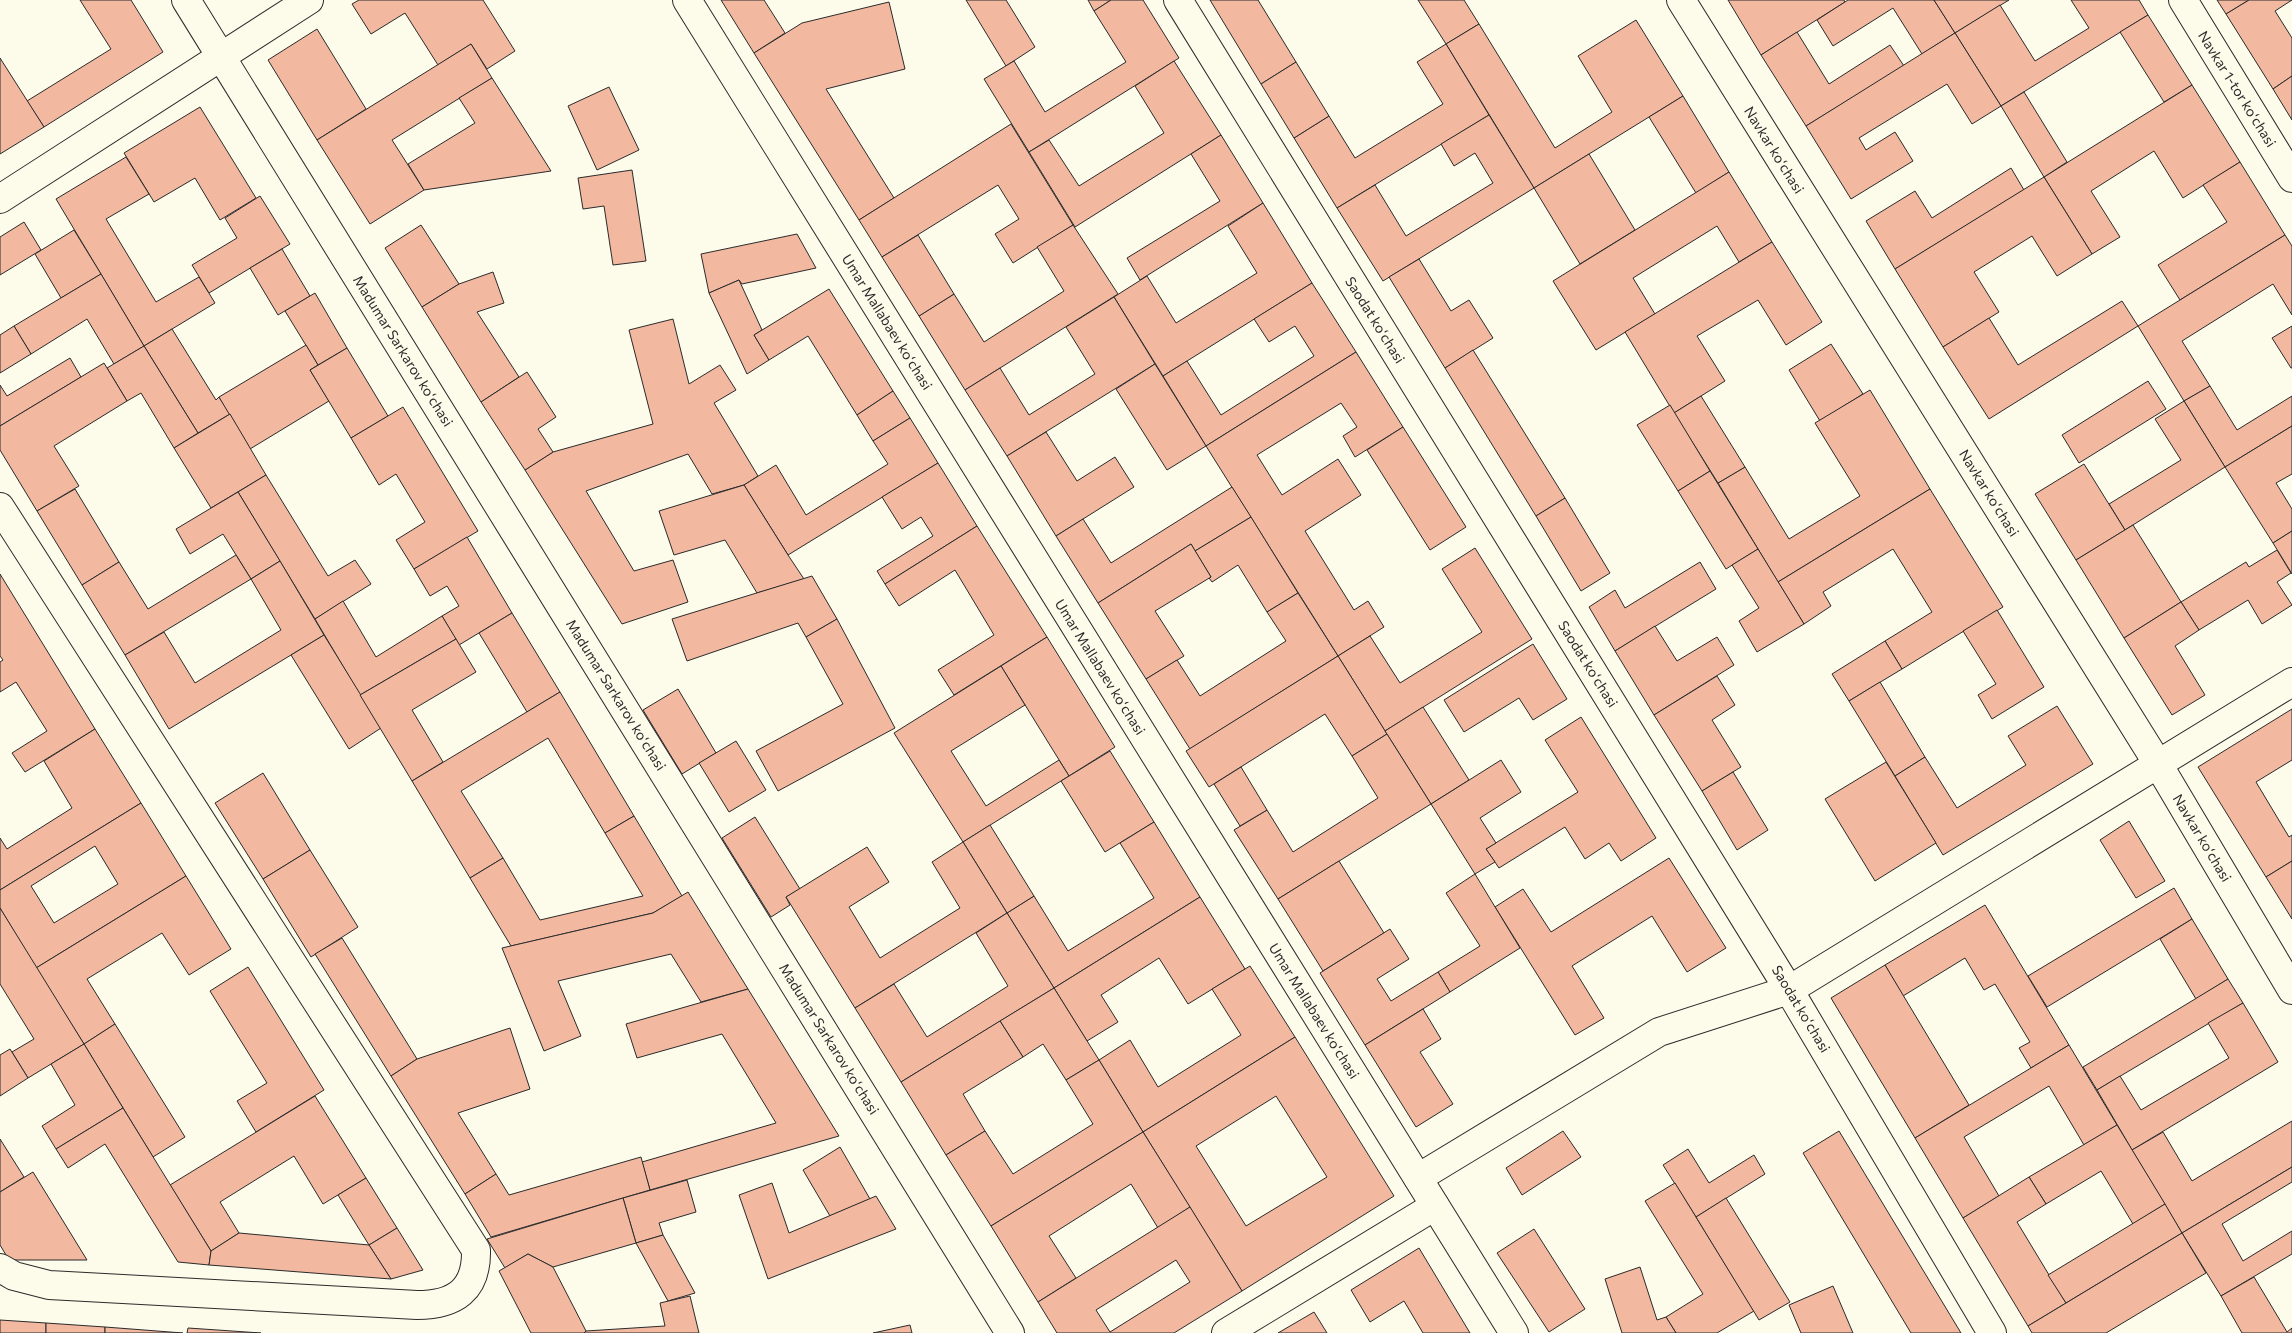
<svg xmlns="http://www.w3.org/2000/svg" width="2292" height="1333" font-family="Commissioner,sans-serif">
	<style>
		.building { fill: #f2b8a0; stroke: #2b2b2b; fill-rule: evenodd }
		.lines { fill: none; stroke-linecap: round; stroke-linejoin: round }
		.street-casing { stroke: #2b2b2b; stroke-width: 30 }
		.street { stroke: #fdfbea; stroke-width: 28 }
		.labels { text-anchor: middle; stroke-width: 4; stroke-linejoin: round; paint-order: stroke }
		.street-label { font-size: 14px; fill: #2b2b2b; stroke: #fdfbea }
	</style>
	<rect width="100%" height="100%" fill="#fdfbea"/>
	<g class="building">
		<path d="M80,0H131L163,52L44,127L27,101L111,49Z"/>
		<path d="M359,0H483L515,51L487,69L471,44L438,65L405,13L371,34L352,4Z"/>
		<path d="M721,0H764L785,33L754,53Z"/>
		<path d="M966,0H1006L1035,47L1006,66Z"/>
		<path d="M1088,0H1111L1094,11Z"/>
		<path d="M1111,0H1143L1179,58L1029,152L984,79L1014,61L1045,112L1126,62L1094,11Z"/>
		<path d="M1210,0H1258L1296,62L1261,84Z"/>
		<path d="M1418,0H1464L1479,24L1446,44Z"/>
		<path d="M1728,0H1844L1845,2L1761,55Z"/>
		<path d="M1848,0H1934L1955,33L1922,54L1893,8L1833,46L1817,20Z"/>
		<path d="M1934,0H2009L1955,33Z"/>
		<path d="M2071,0H2139L2148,15L2001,106L1955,33L2000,5L2035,61L2089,28Z"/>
		<path d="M2217,0H2249L2226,14Z"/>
		<path d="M2249,0H2292L2275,11L2292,38V76L2273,89L2226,14Z"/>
		<path d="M889,2L905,69L826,89L894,198L859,220L754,53L802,23Z"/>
		<path d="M2148,15L2192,85L2164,102L2120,32Z"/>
		<path d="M1636,20L1683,96L1534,188L1446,44L1479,24L1555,148L1612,112L1578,56Z"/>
		<path d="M317,29L366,109L317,140L268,60Z"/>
		<path d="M1797,32L1829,84L1890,45L1904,66L1806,126L1761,55Z"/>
		<path d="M1955,33L2001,106L1972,124L1947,84L1859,138L1866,150L1895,132L1913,161L1851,199L1806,126Z"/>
		<path d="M471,44L492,78L392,140L424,190L370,224L317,140Z"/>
		<path d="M1446,44L1489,115L1337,208L1294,138L1329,116L1355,158L1443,104L1417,62Z"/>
		<path d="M0,58L44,127L0,154Z"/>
		<path d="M1174,61L1221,135L1075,227L1029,152L1049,140L1079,186L1164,133L1135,86Z"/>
		<path d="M1296,62L1329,116L1294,138L1261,84Z"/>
		<path d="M2292,76V120L2273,89Z"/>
		<path d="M492,78L551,171L424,190L408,164L475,123L459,98Z"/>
		<path d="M2192,85L2240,162L2183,198L2154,151L2091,191L2120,237L2092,254L2044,177Z"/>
		<path d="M609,87L639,150L597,170L568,106Z"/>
		<path d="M2024,92L2067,162L2044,177L2001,106Z"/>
		<path d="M1683,96L1729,172L1696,193L1649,117Z"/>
		<path d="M200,107L256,198L220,220L195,178L154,202L124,153Z"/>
		<path d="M1489,115L1534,188L1383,281L1337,208L1375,185L1406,236L1493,183L1475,153L1454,166L1441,144Z"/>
		<path d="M1011,124L1073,225L1013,263L995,234L1019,219L998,185L882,257L859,220Z"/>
		<path d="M1221,135L1263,203L1140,280L1127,258L1220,201L1191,154Z"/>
		<path d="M1589,154L1635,230L1580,264L1534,188Z"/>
		<path d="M126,157L149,194L106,219L156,302L199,277L215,303L144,346L56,199Z"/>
		<path d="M2240,162L2285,235L2180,300L2158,265L2227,222L2203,185Z"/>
		<path d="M2011,168L2024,190L1895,269L1866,221L1915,191L1932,218Z"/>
		<path d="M632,170L646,261L613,265L604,206L583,209L578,178Z"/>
		<path d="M1729,172L1772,242L1739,262L1717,226L1633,278L1655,314L1596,350L1553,281Z"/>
		<path d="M2044,177L2092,254L2057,276L2032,236L1974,272L1999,312L1943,347L1895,269Z"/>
		<path d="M260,196L290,244L209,293L192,265L237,238L225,218Z"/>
		<path d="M1263,203L1312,283L1163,376L1114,297L1147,276L1176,323L1257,273L1228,226Z"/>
		<path d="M24,222L41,250L0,275V237Z"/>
		<path d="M421,225L459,284L422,307L385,248Z"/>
		<path d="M1073,225L1118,294L965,390L919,316L954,294L984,342L1064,291L1037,247Z"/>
		<path d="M74,230L101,274L61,298L35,254Z"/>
		<path d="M797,234L816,268L742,284L739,280L709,293L701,254Z"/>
		<path d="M918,235L954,294L919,316L882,257Z"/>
		<path d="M2285,235L2292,246V315L2273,284L2182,341L2210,386L2184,401L2138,326Z"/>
		<path d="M1772,242L1822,322L1786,345L1758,300L1697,336L1725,381L1674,413L1625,332Z"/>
		<path d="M282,249L310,296L278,315L250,268Z"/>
		<path d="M1419,259L1451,311L1469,300L1493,338L1445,368L1389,277Z"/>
		<path d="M493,272L504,303L477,312L519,377L481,402L422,307L459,284Z"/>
		<path d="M101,274L144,346L114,364L87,319L31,354L14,326Z"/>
		<path d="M739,280L762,330L754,335L769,360L747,374L709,293Z"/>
		<path d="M1312,283L1356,352L1206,446L1163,376L1187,361L1221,415L1314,356L1295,326L1269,342L1254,319Z"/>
		<path d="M829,289L893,391L857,415L808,336L769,360L754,335Z"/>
		<path d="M315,293L347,348L318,365L285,311Z"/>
		<path d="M1114,297L1155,364L1007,456L965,390L1000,368L1029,415L1095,374L1066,327Z"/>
		<path d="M2122,301L2138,326L1989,419L1943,347L1989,318L2018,365Z"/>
		<path d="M673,319L689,384L720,365L736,390L714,403L758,476L744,485L712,494L688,454L586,491L634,571L673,560L688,602L622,624L525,470L553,452L653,424L629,330Z"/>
		<path d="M14,326L31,354L0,373V335Z"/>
		<path d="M2292,326V368H2291L2272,338Z"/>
		<path d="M172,329L216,400L219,397L230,414L198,433L144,346Z"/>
		<path d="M1831,344L1863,394L1820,421L1789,370Z"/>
		<path d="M306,345L318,365L310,370L329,401L250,449L219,397Z"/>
		<path d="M144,346L198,433L174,448L141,393L127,401L107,368Z"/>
		<path d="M347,348L388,416L351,438L310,370Z"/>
		<path d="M1473,350L1565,498L1536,516L1445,368Z"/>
		<path d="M1356,352L1403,427L1355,457L1343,436L1357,427L1341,403L1257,455L1282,495L1338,459L1361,495L1305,531L1354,610L1368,601L1384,627L1338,656L1206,446Z"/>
		<path d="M70,358L81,377L0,426V385L7,396Z"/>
		<path d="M104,363L127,401L54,446L79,486L37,511L0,450V426Z"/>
		<path d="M1155,364L1206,446L1167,470L1116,389Z"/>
		<path d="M527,372L556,417L538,429L553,452L525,470L481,402Z"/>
		<path d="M2148,381L2166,409L2079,463L2062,435Z"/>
		<path d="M2210,386L2237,430L2292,396V426L2225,467L2184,401Z"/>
		<path d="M1870,390L1930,489L1778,582L1718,483L1745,467L1789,539L1860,496L1815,423Z"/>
		<path d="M893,391L910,418L873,441L857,415Z"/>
		<path d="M1701,396L1745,467L1718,483L1674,413Z"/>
		<path d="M2184,401L2225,467L2125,530L2109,504L2181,460L2155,419Z"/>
		<path d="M1670,405L1710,471L1678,491L1637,425Z"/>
		<path d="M403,407L478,531L414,569L396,540L425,522L396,474L379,485L351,438Z"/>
		<path d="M230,414L266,475L211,508L174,448Z"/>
		<path d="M910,418L938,463L788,555L744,485L776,465L806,515L888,464L873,441Z"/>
		<path d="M2292,426V474L2276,483L2292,509V531L2273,543L2225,467Z"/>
		<path d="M1403,427L1466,527L1430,550L1367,450Z"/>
		<path d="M1046,432L1077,481L1115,457L1134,487L1056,536L1007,456Z"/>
		<path d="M938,463L977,526L885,584L877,571L933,536L921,517L902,529L882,497Z"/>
		<path d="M2084,464L2125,530L2076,560L2035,494Z"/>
		<path d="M1710,471L1758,549L1726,569L1678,491Z"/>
		<path d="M266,475L328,576L355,560L371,584L315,619L238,492Z"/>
		<path d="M744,485L788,555L804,579L757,593L725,540L674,555L659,511Z"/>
		<path d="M1232,487L1251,517L1195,551L1191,544L1098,603L1056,536L1083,519L1111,563Z"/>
		<path d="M75,489L119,562L82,585L37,511Z"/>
		<path d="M1930,489L2003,607L1902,669L1885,641L1932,612L1893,549L1823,592L1831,606L1804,624L1778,582Z"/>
		<path d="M238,492L280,561L251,579L223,534L190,554L176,529Z"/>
		<path d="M1565,498L1610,573L1581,591L1536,516Z"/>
		<path d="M1251,517L1298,593L1267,612L1238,565L1212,582L1209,578L1211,577L1195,551Z"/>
		<path d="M2133,525L2181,602L2124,638L2076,560Z"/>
		<path d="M977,526L1047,637L954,695L938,670L994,635L955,570L899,606L885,584Z"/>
		<path d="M2292,531V574L2273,543Z"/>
		<path d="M467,537L512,613L459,645L442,616L459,606L447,586L430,596L414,569Z"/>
		<path d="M1191,544L1211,577L1155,611L1184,656L1146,679L1098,603Z"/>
		<path d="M1475,548L1532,639L1385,731L1338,656L1370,636L1400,683L1482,632L1442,569Z"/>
		<path d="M1758,549L1804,624L1757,652L1739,621L1759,608L1732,565Z"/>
		<path d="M2277,550L2291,573L2277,582L2292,605L2262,624L2248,600L2199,630L2181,602L2246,562L2249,567Z"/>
		<path d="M236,555L251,579L125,655L82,585L119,562L148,609Z"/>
		<path d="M280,561L324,635L169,729L125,655L164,632L195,683L281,630L251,579Z"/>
		<path d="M1700,562L1716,589L1615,651L1589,607L1615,590L1625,608Z"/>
		<path d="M0,574L95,729L25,772L12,753L47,731L16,682L0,692V662L3,660L0,656Z"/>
		<path d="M812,576L837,619L806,637L798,623L687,661L672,619Z"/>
		<path d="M1298,593L1338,656L1190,749L1146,679L1177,660L1200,696L1286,641L1267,612Z"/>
		<path d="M343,601L376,657L442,616L456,639L360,695L315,619Z"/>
		<path d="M2181,602L2199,630L2175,646L2205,695L2172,715L2124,638Z"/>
		<path d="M1997,610L2044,687L1992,719L1978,695L1996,684L1963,631Z"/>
		<path d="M512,613L560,692L527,712L479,633Z"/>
		<path d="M837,619L895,728L778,791L756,751L843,704L806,637Z"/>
		<path d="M1655,626L1677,661L1717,637L1734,665L1654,715L1615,651Z"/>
		<path d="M324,635L381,728L349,749L291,655Z"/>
		<path d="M1047,637L1115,747L1069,776L1001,666Z"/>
		<path d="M456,639L476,672L412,710L443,762L412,781L360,695Z"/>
		<path d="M1885,641L1902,669L1849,701L1832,674Z"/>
		<path d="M1533,644L1567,699L1533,720L1519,698L1464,732L1444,700Z"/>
		<path d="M1338,656L1387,734L1352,756L1325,714L1209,787L1186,751Z"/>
		<path d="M1001,666L1025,705L951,751L986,806L1059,760L1069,776L963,842L894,733Z"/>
		<path d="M1717,676L1735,705L1712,720L1741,767L1702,791L1654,715Z"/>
		<path d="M1880,682L1925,757L1895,776L1849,701Z"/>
		<path d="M678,689L716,753L682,774L643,710Z"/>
		<path d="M560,692L634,816L605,833L548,738L461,791L503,858L470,878L412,781Z"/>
		<path d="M2057,706L2093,764L1943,855L1895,776L1925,757L1957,808L2026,765L2008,736Z"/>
		<path d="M1423,707L1469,780L1431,804L1385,731Z"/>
		<path d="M2292,709V760L2256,782L2289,837L2292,835V861L2266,877L2198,767Z"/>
		<path d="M1581,717L1656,838L1621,861L1609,843L1585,859L1565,827L1499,868L1486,849L1578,792L1545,740Z"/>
		<path d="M95,729L141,803L0,890V838L7,849L72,808L44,761Z"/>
		<path d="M1387,734L1431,804L1278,899L1234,830L1267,810L1293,852L1378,798L1352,756Z"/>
		<path d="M736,741L766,790L729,812L699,763Z"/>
		<path d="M1110,751L1154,822L1105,852L1061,781Z"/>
		<path d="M1501,760L1521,792L1480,818L1496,843L1486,849L1495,862L1475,874L1431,804Z"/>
		<path d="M1886,762L1936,843L1875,881L1825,799Z"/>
		<path d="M1241,767L1267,810L1240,826L1214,784Z"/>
		<path d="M1733,772L1768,830L1737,850L1702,791Z"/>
		<path d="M263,773L310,850L263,879L215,803Z"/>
		<path d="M141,803L186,876L36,968L0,908V890ZM95,846L118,884L54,923L31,886Z"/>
		<path d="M634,816L682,896L653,913L511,946L470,878L503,858L540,920L643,896L605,833Z"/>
		<path d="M755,817L800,889L786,897L790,905L771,917L722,838Z"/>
		<path d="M2129,821L2165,881L2136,898L2100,840Z"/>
		<path d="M1154,822L1200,897L1054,988L1007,913L1034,896L1068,951L1154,898L1120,843Z"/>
		<path d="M990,825L1034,896L1007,913L963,842Z"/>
		<path d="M963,842L1007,913L855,1008L786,897L867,847L889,882L849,907L880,958L960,908L932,862Z"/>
		<path d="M310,850L358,927L311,957L263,879Z"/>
		<path d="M1669,858L1726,948L1687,972L1652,916L1572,966L1604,1018L1575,1035L1495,907L1523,889L1551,932Z"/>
		<path d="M1339,861L1384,933L1323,971L1278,899Z"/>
		<path d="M2292,861V919L2266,877Z"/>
		<path d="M1475,874L1520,948L1450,992L1438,972L1480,946L1446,893Z"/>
		<path d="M186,876L231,949L189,975L162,933L87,979L115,1024L84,1044L36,968Z"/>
		<path d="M2174,888L2192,919L2047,1007L2028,976Z"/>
		<path d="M688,892L748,989L701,1002L671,954L558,981L581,1036L544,1051L502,948L653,913Z"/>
		<path d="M1200,897L1245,969L1188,1004L1159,958L1101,995L1118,1022L1087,1041L1054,988Z"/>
		<path d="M1985,905L2069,1045L2031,1068L2019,1048L2030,1042L1995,984L1984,990L1965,958L1903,996L1885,965Z"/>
		<path d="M0,908L84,1044L28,1078L12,1052L34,1039L0,984Z"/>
		<path d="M1007,913L1054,988L901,1082L855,1008L894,984L927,1037L1008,986L976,933Z"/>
		<path d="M2192,919L2228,979L2196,999L2160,939Z"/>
		<path d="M1390,929L1409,959L1377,979L1391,1001L1438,972L1450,992L1365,1045L1320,973Z"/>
		<path d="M342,938L417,1059L391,1076L315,954Z"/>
		<path d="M1885,965L1969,1105L1915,1138L1831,998Z"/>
		<path d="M1250,966L1295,1037L1143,1132L1099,1060L1130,1040L1158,1087L1241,1035L1212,989Z"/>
		<path d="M248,967L324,1090L256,1132L237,1101L267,1083L210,991Z"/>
		<path d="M2228,979L2243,1003L2097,1090L2083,1067Z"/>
		<path d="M1054,988L1099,1060L1066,1080L1043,1044L1023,1057L1000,1021Z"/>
		<path d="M748,989L839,1136L650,1190L642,1162L776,1123L722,1034L637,1058L626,1024Z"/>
		<path d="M2243,1003L2278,1062L2132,1150L2097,1090L2120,1076L2141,1110L2229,1058L2208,1023Z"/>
		<path d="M1423,1009L1441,1039L1420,1052L1453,1104L1416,1127L1365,1045Z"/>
		<path d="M1000,1021L1023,1057L963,1094L985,1131L946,1155L901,1082Z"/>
		<path d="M115,1024L185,1137L153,1157L84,1044Z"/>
		<path d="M510,1028L530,1089L458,1113L496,1174L465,1194L391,1076L417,1059Z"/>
		<path d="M1295,1037L1394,1196L1242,1291L1143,1132ZM1276,1096L1327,1177L1246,1226L1196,1146Z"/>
		<path d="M84,1044L123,1108L56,1149L42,1126L75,1105L51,1064Z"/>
		<path d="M2069,1045L2117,1125L2084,1145L2049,1086L1964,1137L1999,1196L1963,1218L1915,1138Z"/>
		<path d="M10,1049L28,1078L0,1096V1055Z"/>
		<path d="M1099,1060L1143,1132L991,1226L946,1155L985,1131L1013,1174L1093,1124L1066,1080Z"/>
		<path d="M315,1096L366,1178L323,1204L294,1156L220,1202L239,1233L211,1251L170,1185Z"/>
		<path d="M123,1108L211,1251L209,1265L178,1262L105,1144L68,1168L56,1149Z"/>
		<path d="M2292,1121V1167L2182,1233L2132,1150L2163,1132L2192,1181Z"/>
		<path d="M2117,1125L2165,1204L2133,1224L2101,1171L2046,1204L2029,1177Z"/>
		<path d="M1563,1131L1581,1157L1522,1195L1506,1168Z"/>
		<path d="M1839,1131L1961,1333H1911L1803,1153Z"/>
		<path d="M1143,1132L1190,1207L1158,1228L1131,1184L1049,1236L1076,1278L1038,1302L991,1226Z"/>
		<path d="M0,1139L24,1177L0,1192Z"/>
		<path d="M840,1147L870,1199L830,1216L803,1170Z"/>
		<path d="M1688,1149L1709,1183L1754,1155L1765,1174L1696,1217L1663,1165Z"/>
		<path d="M641,1157L650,1190L491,1237L465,1194L496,1174L509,1195Z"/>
		<path d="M2292,1167V1182L2222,1224L2243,1261L2292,1231V1254L2221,1296L2182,1233Z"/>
		<path d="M33,1172L87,1260H9L0,1245V1192Z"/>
		<path d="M2029,1177L2046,1204L2017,1222L2066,1303L2028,1326L1963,1218Z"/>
		<path d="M366,1178L397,1228L369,1245L338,1195Z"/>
		<path d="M687,1180L696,1212L659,1223L663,1235L636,1243L623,1198Z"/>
		<path d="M772,1183L789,1233L876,1196L896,1229L768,1279L739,1195Z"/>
		<path d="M1675,1183L1754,1311L1717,1333H1676L1666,1317L1703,1294L1645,1201Z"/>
		<path d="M623,1198L636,1243L553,1267L528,1254L505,1268L487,1239Z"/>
		<path d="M1726,1198L1790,1302L1759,1320L1696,1217Z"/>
		<path d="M2165,1204L2182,1233L2066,1303L2048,1275Z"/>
		<path d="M1190,1207L1242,1291L1174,1333H1057L1038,1302ZM1176,1260L1190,1282L1110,1332L1096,1310Z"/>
		<path d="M397,1228L423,1270L391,1279L369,1245Z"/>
		<path d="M1534,1229L1585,1309L1549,1332L1497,1253Z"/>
		<path d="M239,1233L369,1245L391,1279L209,1265L211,1251Z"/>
		<path d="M2182,1233L2206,1273L2106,1333H2032L2028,1326Z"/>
		<path d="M663,1235L695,1293L668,1301L636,1243Z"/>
		<path d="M1419,1248L1470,1333H1423L1404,1301L1370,1322L1351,1290Z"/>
		<path d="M528,1254L553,1267L586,1331L584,1333H531L499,1271Z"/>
		<path d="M1640,1267L1657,1320L1666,1317L1676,1333H1622L1605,1279Z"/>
		<path d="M2254,1277L2287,1332L2292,1328V1333H2242L2221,1296Z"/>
		<path d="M1833,1286L1853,1333H1801L1789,1305Z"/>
		<path d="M690,1296L699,1333H584L586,1331L665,1326L660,1303Z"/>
		<path d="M1314,1312L1327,1333H1278Z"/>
		<path d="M0,1320L46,1323V1333H0Z"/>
		<path d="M46,1323L105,1327V1333H46Z"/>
		<path d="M910,1325L912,1333H873Z"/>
		<path d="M105,1327L183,1333H105Z"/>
		<path d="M188,1328L261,1333H187Z"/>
	</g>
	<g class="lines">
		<g class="street-casing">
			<g id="street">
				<path d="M186,0L1010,1333"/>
				<path d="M687,0L1514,1333"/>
				<path d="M1178,0L1789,990L1992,1333"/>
				<path d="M1681,0L2158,764L2292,990"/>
				<path d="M2183,0L2292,178"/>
				<path d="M0,199L309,0"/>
				<path d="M0,507L476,1250C477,1290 455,1305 417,1305L49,1285L14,1276L0,1268"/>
				<path d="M1418,1178L1659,1032L1789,990L2292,682"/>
				<path d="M1226,1333L1435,1206"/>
			</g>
		</g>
		<use href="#street" class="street"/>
	</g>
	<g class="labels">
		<g class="street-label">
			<text transform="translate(2237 89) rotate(58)" y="5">Navkar 1-tor koʻchasi</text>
			<text transform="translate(1774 150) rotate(58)" y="5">Navkar koʻchasi</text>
			<text transform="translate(1375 320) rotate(58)" y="5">Saodat koʻchasi</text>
			<text transform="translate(887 322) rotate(58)" y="5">Umar Mallabaev koʻchasi</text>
			<text transform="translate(403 351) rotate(58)" y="5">Madumar Sarkarov koʻchasi</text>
			<text transform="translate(1989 493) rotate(58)" y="5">Navkar koʻchasi</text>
			<text transform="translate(1588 664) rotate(58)" y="5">Saodat koʻchasi</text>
			<text transform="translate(1100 667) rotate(58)" y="5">Umar Mallabaev koʻchasi</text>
			<text transform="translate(616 695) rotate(58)" y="5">Madumar Sarkarov koʻchasi</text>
			<text transform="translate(2202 838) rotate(59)" y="5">Navkar koʻchasi</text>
			<text transform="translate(1801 1009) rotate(59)" y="5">Saodat koʻchasi</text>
			<text transform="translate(1314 1011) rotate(58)" y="5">Umar Mallabaev koʻchasi</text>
			<text transform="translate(829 1039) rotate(58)" y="5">Madumar Sarkarov koʻchasi</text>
		</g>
	</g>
</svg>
